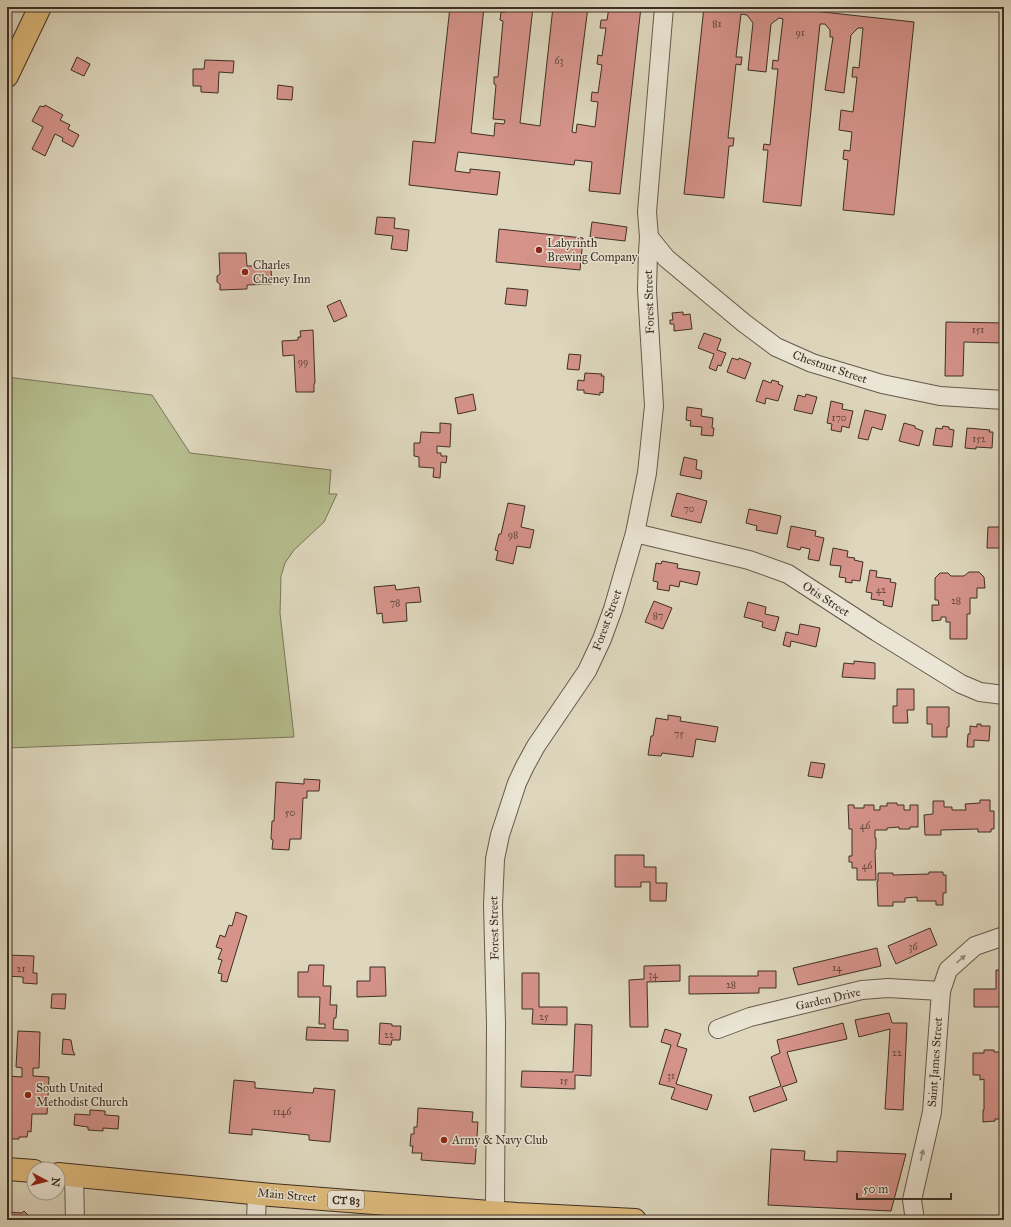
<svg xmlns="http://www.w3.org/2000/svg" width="1011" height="1227" font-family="'IM FELL Great Primer',serif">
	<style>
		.green { fill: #b5bd8e; stroke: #7a765a }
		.building { fill: #d5938a; stroke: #3e2f26 }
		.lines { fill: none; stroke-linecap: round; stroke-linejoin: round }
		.minor-casing { stroke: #66594c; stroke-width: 20 }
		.major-casing { stroke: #3e2f26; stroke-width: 24 }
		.minor { stroke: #eae5d4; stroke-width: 18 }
		.major { stroke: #dfbc7e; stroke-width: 22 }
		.oneway { fill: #948a7d }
		.poi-dot { fill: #8f2418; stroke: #eae5d4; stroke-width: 1.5 }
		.labels { text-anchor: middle; stroke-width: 3; stroke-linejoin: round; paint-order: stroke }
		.number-label { font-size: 10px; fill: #64483f }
		.shield { fill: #eae5d4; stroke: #72665a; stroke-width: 1 }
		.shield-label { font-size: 11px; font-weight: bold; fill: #3e2f26 }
		.poi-label { font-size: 12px; fill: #3e2f26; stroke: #eae5d4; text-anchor: start }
		.street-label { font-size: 12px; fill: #3e2f26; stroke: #eae5d4 }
	</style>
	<rect width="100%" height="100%" fill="#ded7bd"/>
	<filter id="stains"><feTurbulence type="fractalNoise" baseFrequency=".005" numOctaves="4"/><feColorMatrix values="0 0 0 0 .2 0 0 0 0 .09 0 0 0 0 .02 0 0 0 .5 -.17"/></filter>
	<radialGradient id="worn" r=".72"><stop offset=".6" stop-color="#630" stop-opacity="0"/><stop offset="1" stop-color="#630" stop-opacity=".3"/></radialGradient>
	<path class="green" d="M7,377L152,395L190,453L331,470L329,494H337L324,522L294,550L285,563L281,576L280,613L294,737L7,748Z"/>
	<g class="building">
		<path d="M450,7H484L471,133L494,136L495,123L504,124L505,120L493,119L496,85L494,84V77H498L503,21L500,20L501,12H505V7H533L520,123L540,126L553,7H588L572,132L576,133L577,124L595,127L598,102L591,101L592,92L598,93L602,65L597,64L598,55L602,56L606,28H600L601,20H607L609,7H641L620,194L589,191L592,162L575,160L574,165L458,152L455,171L470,173V169L500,172L497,195L409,185L413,141L435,143Z"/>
		<path d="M704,7H787L786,8L914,22L894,215L843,210L848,160L843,159L844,150L850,151L852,132L839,130L841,110L853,112L857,77H852L853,67L859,68L863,28H858L851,35L844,93L825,90L833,37H830V30L825,24H820L801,206L763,202L768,150H763L764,144L770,145L778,69H772L773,60L778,61L783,19L779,18L771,24L766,72L748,70L753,23L747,15L741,14L736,57H742L741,65L736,64L728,138H734L733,146H729L724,198L684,194Z"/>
		<path d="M77,57L90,64L84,76L71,70Z"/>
		<path d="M205,60L234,61L233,73L219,72L218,93L201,92V86H193V69H204Z"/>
		<path d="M278,85L293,87L292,100L277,99Z"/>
		<path d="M45,105L63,115L60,120L70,125L68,129L79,135L73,147L62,141L63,138L55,134L45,156L32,149L43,127L32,121L40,106L44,107Z"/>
		<path d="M377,217L395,218L394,228L409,230L407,251L391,249L393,236L375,234Z"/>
		<path d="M592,222L627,227L625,241L590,237Z"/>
		<path d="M499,229L583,238L580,270L496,262Z"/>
		<path d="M219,253H246L247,266H255V269H271L272,284L247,285V289L220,290V284L217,282V276L220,274Z"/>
		<path d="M507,288L528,290L526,306L505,304Z"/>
		<path d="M340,300L347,316L334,322L327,306Z"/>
		<path d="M683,312V315L690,314L692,329L674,331V324H670V320H673L672,313Z"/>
		<path d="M946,322L1004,323V343L964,342L963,376H945Z"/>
		<path d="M313,330L315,383L314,384V392H296L294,355L283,356L282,341L298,340V337H301L300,331Z"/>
		<path d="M704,333L721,339L717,350L726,353L721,366L718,365L716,371L709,368L714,354L698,348Z"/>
		<path d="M569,354L581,355L579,370L567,369Z"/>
		<path d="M732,358L738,360L739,358L751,363L745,379L727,372Z"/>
		<path d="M585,373L602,374L601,376H604L603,393L600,392V395L584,393V390H577L578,380L584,381Z"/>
		<path d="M763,380L771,383L772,380L779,382L778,384L783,386L778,401L766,398L765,404L756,401Z"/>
		<path d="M473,394L476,410L458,414L455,398Z"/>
		<path d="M806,394L817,397L812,414L794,410L798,395L805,397Z"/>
		<path d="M831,401L843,404L842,409L853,411L849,428L842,426L841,432L831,430L832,424L827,423Z"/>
		<path d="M687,407L702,409L701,416L713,418L712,428H714L713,436L701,435L702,427L690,426L691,421L686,420Z"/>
		<path d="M865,410L886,415L882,430L872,427L868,440L858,438Z"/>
		<path d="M440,423L451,424L450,447L437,446V453H441V456H447L446,463L441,462L440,478L433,477L434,468L419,467V457L414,456V443H420L421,432L440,433Z"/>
		<path d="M904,423L915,426V428L923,431L919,446L899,441Z"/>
		<path d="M943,426L949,427V429L954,430L952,447L933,445L936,428L942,429Z"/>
		<path d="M967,428L990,430L989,432H993L992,448L976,447V449L965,448Z"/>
		<path d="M684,457L697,460L696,469L702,471L701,479L680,475Z"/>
		<path d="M677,493L707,501L701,523L671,516Z"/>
		<path d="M508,503L525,506L521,527L534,530L530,548L517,546L513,564L496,560L498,551L495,550L499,534H501Z"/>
		<path d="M749,509L781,516L777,534L756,530L757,526L746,523Z"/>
		<path d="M791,526L816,531L815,536L824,538L819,561L808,559L810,549L801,547L800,550L787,547Z"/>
		<path d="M988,527H1004V548H987Z"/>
		<path d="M833,548L848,551L847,557L855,558L854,560L863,562L860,581L852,580V583L845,582L846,578L839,577L841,566L830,565Z"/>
		<path d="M662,561L678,564L677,568L700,572L697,585L680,581L679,587L670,585L669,591L657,589L658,582L653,581L656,563L661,564Z"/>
		<path d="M870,570L877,571L876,577L891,579L890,582L896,583L892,607L883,605L884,601L871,599L872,593L866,592Z"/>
		<path d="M969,572H979L984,577L985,588H977V598H970V614H967V639H950V622H946V617H941V620L932,621V605H939L938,600H935V578L940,573H948L951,576H964Z"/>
		<path d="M395,585L396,590L419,587L421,602L406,603L407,621L383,623L382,613L377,614L374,587Z"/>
		<path d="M654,601L672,608L663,629L645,622Z"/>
		<path d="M748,602L766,607L765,614L779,617L775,631L762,627L763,622L744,617Z"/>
		<path d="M800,624L820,628L816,647L791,641L790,647L783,645L786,632L798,635Z"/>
		<path d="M854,661L875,663V679L842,677L844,663L854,664Z"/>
		<path d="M897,689H914V710H907L908,723H893V706H897Z"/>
		<path d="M927,707H949V727H947V737H932V724H927Z"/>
		<path d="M668,715L681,717L680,721L718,727L715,742L696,739L693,757L662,753L661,756L648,755L651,736H653L656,718L668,720Z"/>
		<path d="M977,724H981V726H990L989,741L974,740V747H967L968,734H970V726L977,727Z"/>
		<path d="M811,762L825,764L822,778L808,776Z"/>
		<path d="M304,779L320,780L319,791H307V798H303L301,839H290L289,850L272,849L273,840L271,839L272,821H274L276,782L304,784Z"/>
		<path d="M980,800H990V811H994V829H991V832H978V829L941,830V835H925L924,815L933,814V801H944V807H952V810H966L965,804L980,803Z"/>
		<path d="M887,803H897V805H904V810H910V805H918V827H910V829H899V827L887,828V830H875V838H876V849L875,850L876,880H857V868H852V862H849V856H852V829H849L848,805H854V808H864V805H874V810H880V806H887Z"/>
		<path d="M615,855H644V867H656V883H667L666,901H650V882H641V887H615Z"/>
		<path d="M929,872H943V875H946V893H943V905H936V901H917V897L905,898V902H893V906H878L877,881H878V873H893V875L929,874Z"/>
		<path d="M236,912L247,916L227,982L221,981L222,974L218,973L222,960L218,959L222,949L216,947L220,935L225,937L229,925L232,926Z"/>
		<path d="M930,928L937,945L896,964L888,946Z"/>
		<path d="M877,948L881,966L798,985L793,968Z"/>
		<path d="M7,955L34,956L33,973H37V984L23,983V977L7,976Z"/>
		<path d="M309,965H324L323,986H331L330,1005H337L336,1018H334L333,1029L348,1030V1041L306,1040L307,1027L325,1028V1024H319L320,997H298V972H308Z"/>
		<path d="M680,965V981L647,982L648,1027H630L629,980L644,979V966Z"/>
		<path d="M370,967H385L386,996L357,997V981H370Z"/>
		<path d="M996,970H1004V1007H974V989H996Z"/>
		<path d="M758,971H776V988H759V993L689,994V976H758Z"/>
		<path d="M522,973H539V1007H567V1025L532,1024L533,1009H522Z"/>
		<path d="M52,994H66L65,1009L51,1008Z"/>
		<path d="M889,1013L892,1023H907L903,1110L885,1109L890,1029L859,1037L855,1020Z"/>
		<path d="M380,1023L392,1024V1026H401L400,1040H392L391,1045L379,1044Z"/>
		<path d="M843,1023L847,1039L787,1052L797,1082L782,1087L787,1100L754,1112L749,1097L781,1086L771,1057L780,1053L777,1040Z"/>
		<path d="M575,1024L592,1025L591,1076L575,1075V1089L521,1087L522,1071L573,1072Z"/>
		<path d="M665,1029L681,1034L677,1046L687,1049L676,1084L712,1095L707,1110L671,1099L675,1088L659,1084L671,1045L661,1042Z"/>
		<path d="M18,1031L40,1032L39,1068H33V1076L49,1077L47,1114H32L31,1132L28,1131L27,1137H19V1139H7V1076L22,1077V1068L16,1067Z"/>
		<path d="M63,1039L71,1040L73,1051L75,1055L62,1054Z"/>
		<path d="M984,1050H994V1052H1004V1119H995V1121L983,1122V1110H984V1079L980,1080V1075H973V1053H984Z"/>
		<path d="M234,1080L255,1082V1088L313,1093L314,1088L335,1090L330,1142L309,1140V1135L252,1129V1135L229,1133Z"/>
		<path d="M418,1108L473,1112L472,1122H478L475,1164L421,1160L422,1153H412L413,1146H410L411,1134H414V1127H417Z"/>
		<path d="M90,1110L105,1111V1115L119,1116L118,1129L103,1128V1131L88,1130V1127L74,1125L75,1114L90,1115Z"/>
		<path d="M771,1149L805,1151L804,1160L837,1162V1151L906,1154L891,1211L768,1205Z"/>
		<path d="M24,1211L33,1220H7V1212L22,1213Z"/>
	</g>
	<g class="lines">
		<g class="minor-casing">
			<g id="minor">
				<path d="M649,237L666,258L744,323L776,347L812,363L882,384L940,396L1004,400"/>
				<path d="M635,533L749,560L788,574L877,632L961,684L980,692L1004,695"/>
				<path d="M718,1029L750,1017L862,990L888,988L941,991"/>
				<path d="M74,1175L75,1220"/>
				<path d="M405,1205V1220"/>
				<path d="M495,1212L496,1024L493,905L495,859L500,835L517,783L525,766L536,746L587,671L602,639L613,609L635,533L647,473L654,406L647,290L648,252L649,237L647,212L664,7"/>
				<path d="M256,1220L257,1193"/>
				<path d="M915,1220L912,1200L932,1112L941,991L948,970L975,946L1004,936"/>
			</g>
		</g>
		<g class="major-casing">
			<g id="major">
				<path d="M7,76L40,7"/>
				<path d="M7,1169L34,1171"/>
				<path d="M58,1174L271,1195L517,1214L635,1220"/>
			</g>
		</g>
		<use href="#minor" class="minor"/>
		<use href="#major" class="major"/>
	</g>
	<defs><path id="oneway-solid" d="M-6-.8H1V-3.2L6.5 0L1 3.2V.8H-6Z"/></defs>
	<g class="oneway">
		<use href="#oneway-solid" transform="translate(961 959) rotate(-41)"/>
		<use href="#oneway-solid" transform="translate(922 1155) rotate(-77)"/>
	</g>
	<g class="poi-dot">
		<circle cx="539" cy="250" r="4"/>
		<circle cx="245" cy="272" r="4"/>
		<circle cx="28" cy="1095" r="4"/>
		<circle cx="444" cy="1140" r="4"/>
	</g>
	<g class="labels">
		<g class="number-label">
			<text x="717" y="27">81</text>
			<text x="800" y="36">91</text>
			<text x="559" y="64">63</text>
			<text x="978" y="333">151</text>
			<text x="303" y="365">99</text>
			<text x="839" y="421">170</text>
			<text x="979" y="442">152</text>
			<text x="689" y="512">70</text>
			<text x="513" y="538">98</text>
			<text x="881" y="593">42</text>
			<text x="956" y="604">28</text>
			<text x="395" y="606">78</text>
			<text x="658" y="619">87</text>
			<text x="679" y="737">75</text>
			<text x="290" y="816">50</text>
			<text x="865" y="829">46</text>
			<text x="867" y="869">46</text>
			<text x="913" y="950">36</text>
			<text x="837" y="971">14</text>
			<text x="21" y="972">21</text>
			<text x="653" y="978">34</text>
			<text x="731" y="988">28</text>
			<text x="544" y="1020">25</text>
			<text x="389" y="1038">22</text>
			<text x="897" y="1056">22</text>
			<text x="671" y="1079">31</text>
			<text x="564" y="1084">15</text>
			<text x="282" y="1115">1146</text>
		</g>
		<rect class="shield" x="328" y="1191" width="36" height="18" rx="3"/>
		<g class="shield-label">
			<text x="346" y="1204">CT 83</text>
		</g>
		<g class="poi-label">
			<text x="547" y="247">Labyrinth<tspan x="547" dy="14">Brewing Company</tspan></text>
			<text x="253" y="269">Charles<tspan x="253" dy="14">Cheney Inn</tspan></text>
			<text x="36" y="1092">South United<tspan x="36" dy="14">Methodist Church</tspan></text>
			<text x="452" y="1144">Army &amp; Navy Club</text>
		</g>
		<g class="street-label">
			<text transform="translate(649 302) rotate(-92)" y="4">Forest Street</text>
			<text transform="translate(830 367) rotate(19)" y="4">Chestnut Street</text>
			<text transform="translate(826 599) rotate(33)" y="4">Otis Street</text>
			<text transform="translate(607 620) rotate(-70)" y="4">Forest Street</text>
			<text transform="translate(494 928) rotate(-91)" y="4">Forest Street</text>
			<text transform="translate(828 999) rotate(-13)" y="4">Garden Drive</text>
			<text transform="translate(935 1062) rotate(-86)" y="4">Saint James Street</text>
			<text transform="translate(287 1195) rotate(5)" y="4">Main Street</text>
		</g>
	</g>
	<rect width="1011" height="1227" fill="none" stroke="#ded7bd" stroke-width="24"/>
	<rect x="8" y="8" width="995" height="1211" fill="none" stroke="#3e2f26" stroke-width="2"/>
	<rect x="12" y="12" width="987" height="1203" fill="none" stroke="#3e2f26"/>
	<g transform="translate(46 1181) rotate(97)"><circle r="19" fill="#eae5d4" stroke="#a59c8e"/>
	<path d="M0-3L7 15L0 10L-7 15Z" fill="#8f2418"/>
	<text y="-6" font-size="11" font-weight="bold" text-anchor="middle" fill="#3e2f26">N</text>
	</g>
	<path d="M857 1193v6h94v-6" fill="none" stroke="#3e2f26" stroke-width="2"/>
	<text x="863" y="1193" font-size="12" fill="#3e2f26" stroke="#eae5d4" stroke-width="3" paint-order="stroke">50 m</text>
	<rect width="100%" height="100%" filter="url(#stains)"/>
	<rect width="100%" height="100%" fill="url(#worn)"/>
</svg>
